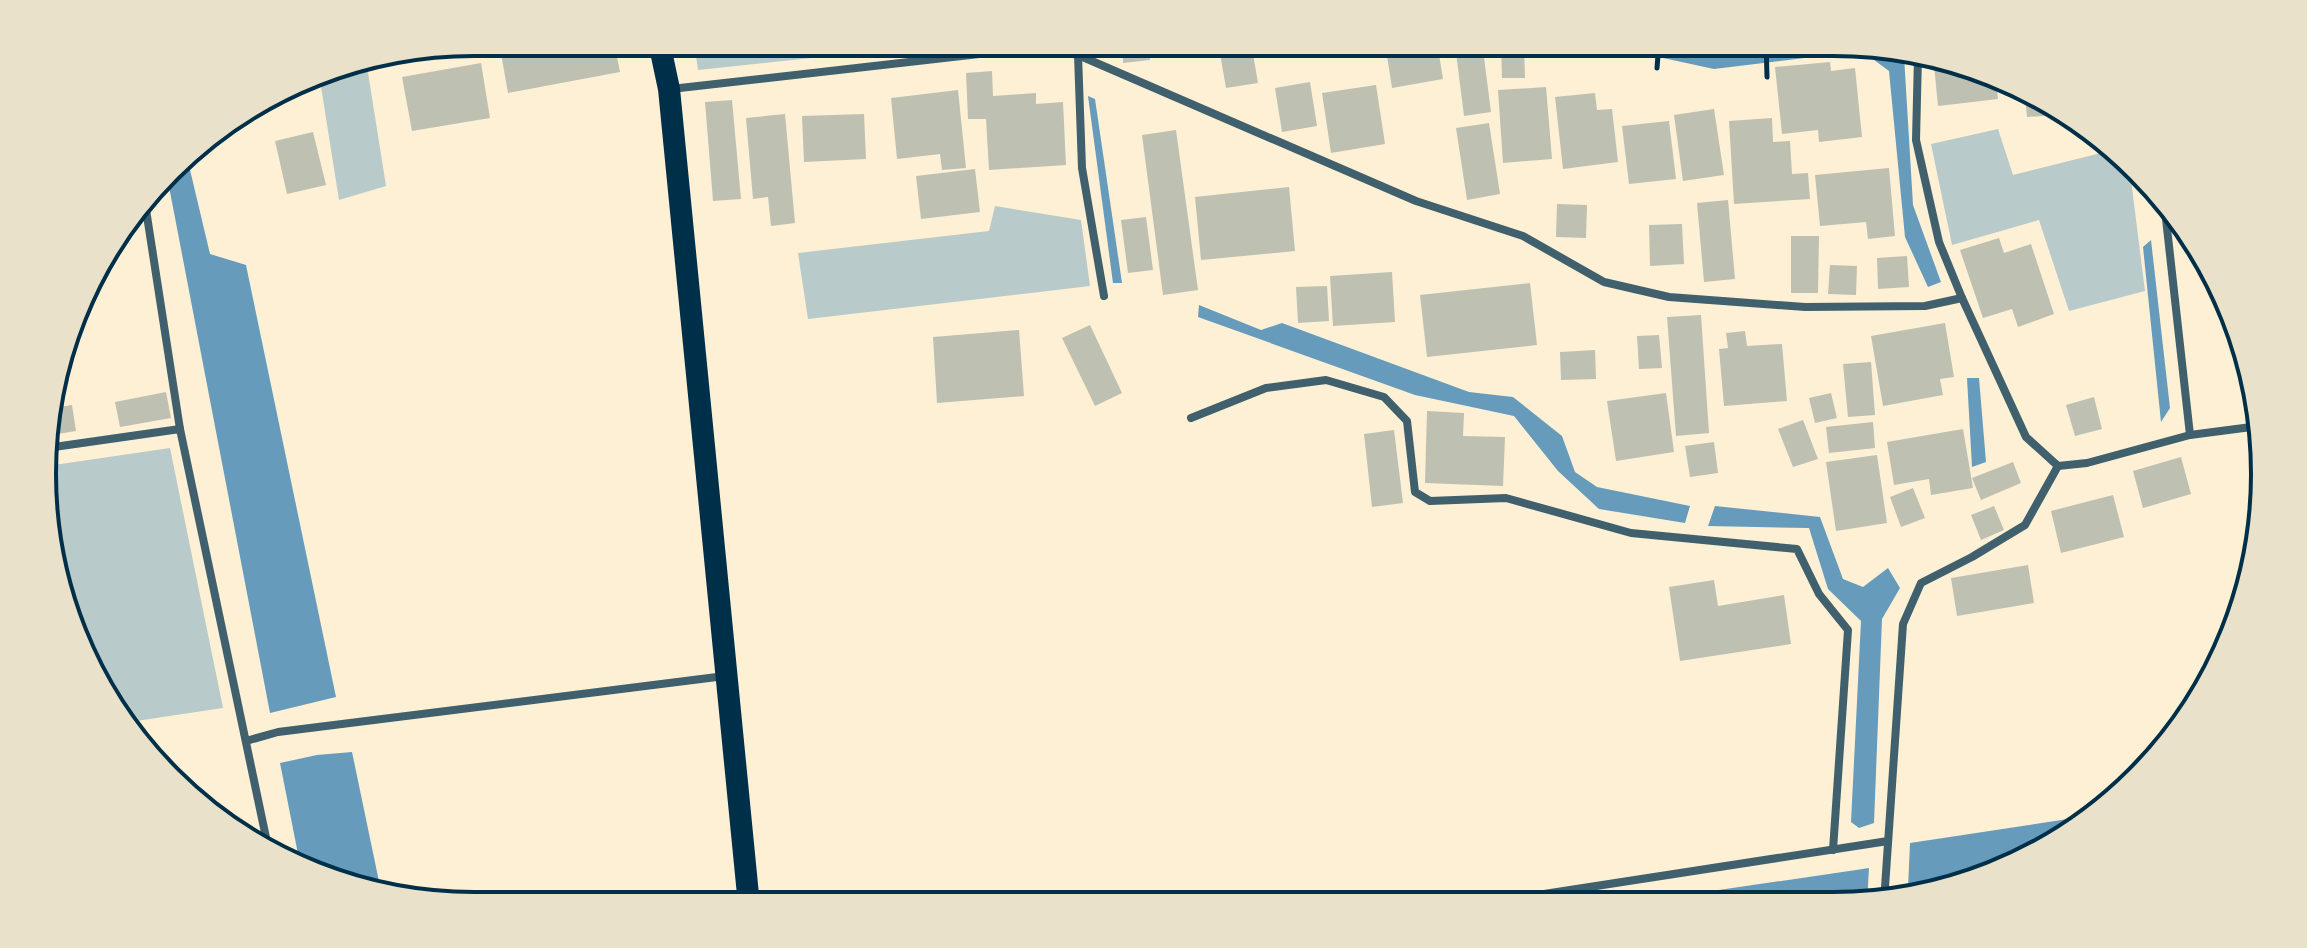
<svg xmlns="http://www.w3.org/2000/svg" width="2307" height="948" font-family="'DejaVu Sans',sans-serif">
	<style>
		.green { fill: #b9caca }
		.water { fill: #669bbc }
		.building { fill: #bec0b2 }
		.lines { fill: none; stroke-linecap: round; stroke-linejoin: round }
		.path { stroke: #003049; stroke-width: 5 }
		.minor { stroke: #3f606c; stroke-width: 8 }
		.trunk { stroke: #003049; stroke-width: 22 }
		.rim { fill: none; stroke: #003049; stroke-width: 4 }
	</style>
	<rect width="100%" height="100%" fill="#fdf0d5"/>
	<g class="green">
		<path d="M694,42H866L868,52L698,70Z"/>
		<path d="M366,60L386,186L339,200L319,74L335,65Z"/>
		<path d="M1998,129L2013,175L2117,149L2129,164L2145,291L2069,311L2039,220L1952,245L1931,144Z"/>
		<path d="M995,206L1081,220L1090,286L808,319L798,253L989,231Z"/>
		<path d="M170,448L223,708L123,723L115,714L50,559L47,466Z"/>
	</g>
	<g class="water">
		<path d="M1589,42H1833L1901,53L1904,56L1913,205L1941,282L1928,287L1905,237L1889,71L1862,51L1714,69Z"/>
		<path d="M1088,96L1095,99L1122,283H1113Z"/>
		<path d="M186,153L210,254L246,265L336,697L270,713L167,176Z"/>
		<path d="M2151,240L2170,408L2161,422L2143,247Z"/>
		<path d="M1199,305L1261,330L1282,323L1469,392L1513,397L1562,436L1575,472L1597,487L1690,506L1685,523L1599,509L1558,471L1514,416L1415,395L1198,317Z"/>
		<path d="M1967,378H1979L1986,462L1972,467Z"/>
		<path d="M1715,506L1820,517L1843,579L1863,587L1888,568L1900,588L1882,619L1874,823L1859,828L1851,822L1861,621L1828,589L1809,528L1708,526Z"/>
		<path d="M352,752L381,891L336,883L300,864L280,763L317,755Z"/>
		<path d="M2094,815L2024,862L1957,882L1908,889L1910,843Z"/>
		<path d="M1869,868L1867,902L1630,903L1856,870Z"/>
	</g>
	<g class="building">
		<path d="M499,42H614L620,72L508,93Z"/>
		<path d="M1122,42H1148L1150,60L1123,63Z"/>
		<path d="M1218,42H1251L1258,83L1226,88Z"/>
		<path d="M1351,42H1375L1376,51L1352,54Z"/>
		<path d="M1437,42L1443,79L1392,88L1385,43Z"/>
		<path d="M1482,42L1491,112L1464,116L1455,45Z"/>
		<path d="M1524,47L1525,78H1502L1501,48Z"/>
		<path d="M1830,62L1831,71L1855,68L1862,137L1819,142L1818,130L1782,134L1775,67Z"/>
		<path d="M481,63L490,118L412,131L402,77Z"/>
		<path d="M1959,63L1971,65L1996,79L1998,99L1938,106L1934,65Z"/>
		<path d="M992,71L993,96L1036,93V104L1063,102L1066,165L989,170L986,119H968L966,73Z"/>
		<path d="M1310,82L1317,126L1282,132L1275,88Z"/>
		<path d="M1376,85L1385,144L1331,153L1322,93Z"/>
		<path d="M1546,87L1552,159L1503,163L1498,90Z"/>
		<path d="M958,90L966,168L942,170L940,154L897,159L891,98Z"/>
		<path d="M1595,93L1597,110L1612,109L1618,162L1563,169L1555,97Z"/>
		<path d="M2025,96L2058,115L2027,117Z"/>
		<path d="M732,100L741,199L713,201L705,102Z"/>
		<path d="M1714,109L1724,175L1683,181L1674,115Z"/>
		<path d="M785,114L795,223L771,226L768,197L753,199L746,118Z"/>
		<path d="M864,114L866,159L804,162L802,116Z"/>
		<path d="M1772,118L1773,142L1790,141L1792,174L1808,173L1810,199L1734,204L1729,121Z"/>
		<path d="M1669,121L1676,179L1629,184L1622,126Z"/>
		<path d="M1489,123L1500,194L1467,200L1456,128Z"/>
		<path d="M1176,130L1198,290L1163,295L1142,135Z"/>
		<path d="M313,132L326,185L287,194L275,141Z"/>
		<path d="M1889,168L1895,236L1868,239L1866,222L1820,226L1815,175Z"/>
		<path d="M975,169L980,212L921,219L916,176Z"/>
		<path d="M1289,187L1295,251L1201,260L1195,197Z"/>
		<path d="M1728,200L1735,279L1704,282L1697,203Z"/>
		<path d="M1557,204L1587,205L1586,238L1556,237Z"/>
		<path d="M1146,217L1153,270L1128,273L1121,220Z"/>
		<path d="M1682,224L1684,264L1650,266L1649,225Z"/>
		<path d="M1791,236H1819L1818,293H1791Z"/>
		<path d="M1999,238L2004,253L2031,244L2054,314L2018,327L2012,309L1983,318L1960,250Z"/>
		<path d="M1907,256L1909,287L1878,289L1877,258Z"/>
		<path d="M1830,265L1857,266L1856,295L1828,294Z"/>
		<path d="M1392,272L1395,322L1333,326L1330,276Z"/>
		<path d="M1530,283L1537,345L1427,357L1420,295Z"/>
		<path d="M1327,286L1329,321L1298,323L1296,287Z"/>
		<path d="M1701,315L1709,433L1676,436L1667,317Z"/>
		<path d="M1945,323L1954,377L1940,379L1943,395L1883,406L1871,336Z"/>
		<path d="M1090,325L1122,393L1095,406L1062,338Z"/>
		<path d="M1019,330L1024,396L937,403L933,337Z"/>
		<path d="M1745,331L1747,346L1782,344L1787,401L1724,406L1719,349L1728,348L1726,333Z"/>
		<path d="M1659,335L1662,368L1639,369L1637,336Z"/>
		<path d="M1595,350L1596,379L1561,380L1560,352Z"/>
		<path d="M1871,362L1875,415L1848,417L1843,364Z"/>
		<path d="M166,392L171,418L120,427L115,402Z"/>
		<path d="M1666,393L1674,452L1616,461L1607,401Z"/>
		<path d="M1831,393L1837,418L1815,423L1809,398Z"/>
		<path d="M2094,397L2102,429L2075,436L2066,405Z"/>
		<path d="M72,405L76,431L46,436V417L48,409Z"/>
		<path d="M1427,411L1464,413L1463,436L1505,437L1503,486L1425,483Z"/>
		<path d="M1803,420L1818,459L1793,467L1778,429Z"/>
		<path d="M1873,422L1875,448L1829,453L1826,427Z"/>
		<path d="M1963,429L1973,488L1931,495L1929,479L1894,485L1887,442Z"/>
		<path d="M1394,430L1403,503L1372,507L1364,434Z"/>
		<path d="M1714,442L1718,473L1690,477L1685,446Z"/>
		<path d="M1877,455L1887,523L1836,531L1826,462Z"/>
		<path d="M2181,457L2191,494L2143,508L2133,471Z"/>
		<path d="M2013,462L2021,483L1981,500L1972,478Z"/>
		<path d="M1913,488L1925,518L1901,527L1890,497Z"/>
		<path d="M2113,495L2124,537L2061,553L2051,511Z"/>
		<path d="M1994,506L2004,530L1981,540L1971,515Z"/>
		<path d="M2028,565L2034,603L1957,616L1951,578Z"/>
		<path d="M1714,580L1718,606L1784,595L1791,644L1680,661L1669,587Z"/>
	</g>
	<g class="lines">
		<g class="path">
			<path d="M1766,42L1767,77"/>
			<path d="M1657,68L1659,42"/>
		</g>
		<g class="minor">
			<path d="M1078,55L1082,168L1104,296"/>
			<path d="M1918,56L1916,140L1939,242L1962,298L2026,437L2058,466L2087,463L2190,435L2259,426"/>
			<path d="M671,89L988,53L1064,52L1078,55L1416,201L1523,236L1604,282L1669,297L1805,307L1925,306L1962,298"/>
			<path d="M145,203L180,429"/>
			<path d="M2165,210L2190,435"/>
			<path d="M1191,418L1266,388L1326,380L1384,397L1407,421L1415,492L1430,501L1506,498L1631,533L1797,549L1819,594L1848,630L1833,850"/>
			<path d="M47,448L180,429L268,847"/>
			<path d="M246,741L278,732L725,676"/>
			<path d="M1884,902L1903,624L1921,583L1972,557L2025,525L2058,466"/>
			<path d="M1486,903L1888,841"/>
		</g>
		<path class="trunk" d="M659,42L669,89L749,905"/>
	</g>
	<path d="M0 0H2307V948H0ZM474 56H1833A418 418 0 0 1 2251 474V474A418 418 0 0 1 1833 892H474A418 418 0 0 1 56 474V474A418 418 0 0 1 474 56Z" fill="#e9e1ca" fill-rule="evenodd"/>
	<path class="rim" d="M474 56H1833A418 418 0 0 1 2251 474V474A418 418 0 0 1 1833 892H474A418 418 0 0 1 56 474V474A418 418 0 0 1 474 56Z"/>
</svg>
